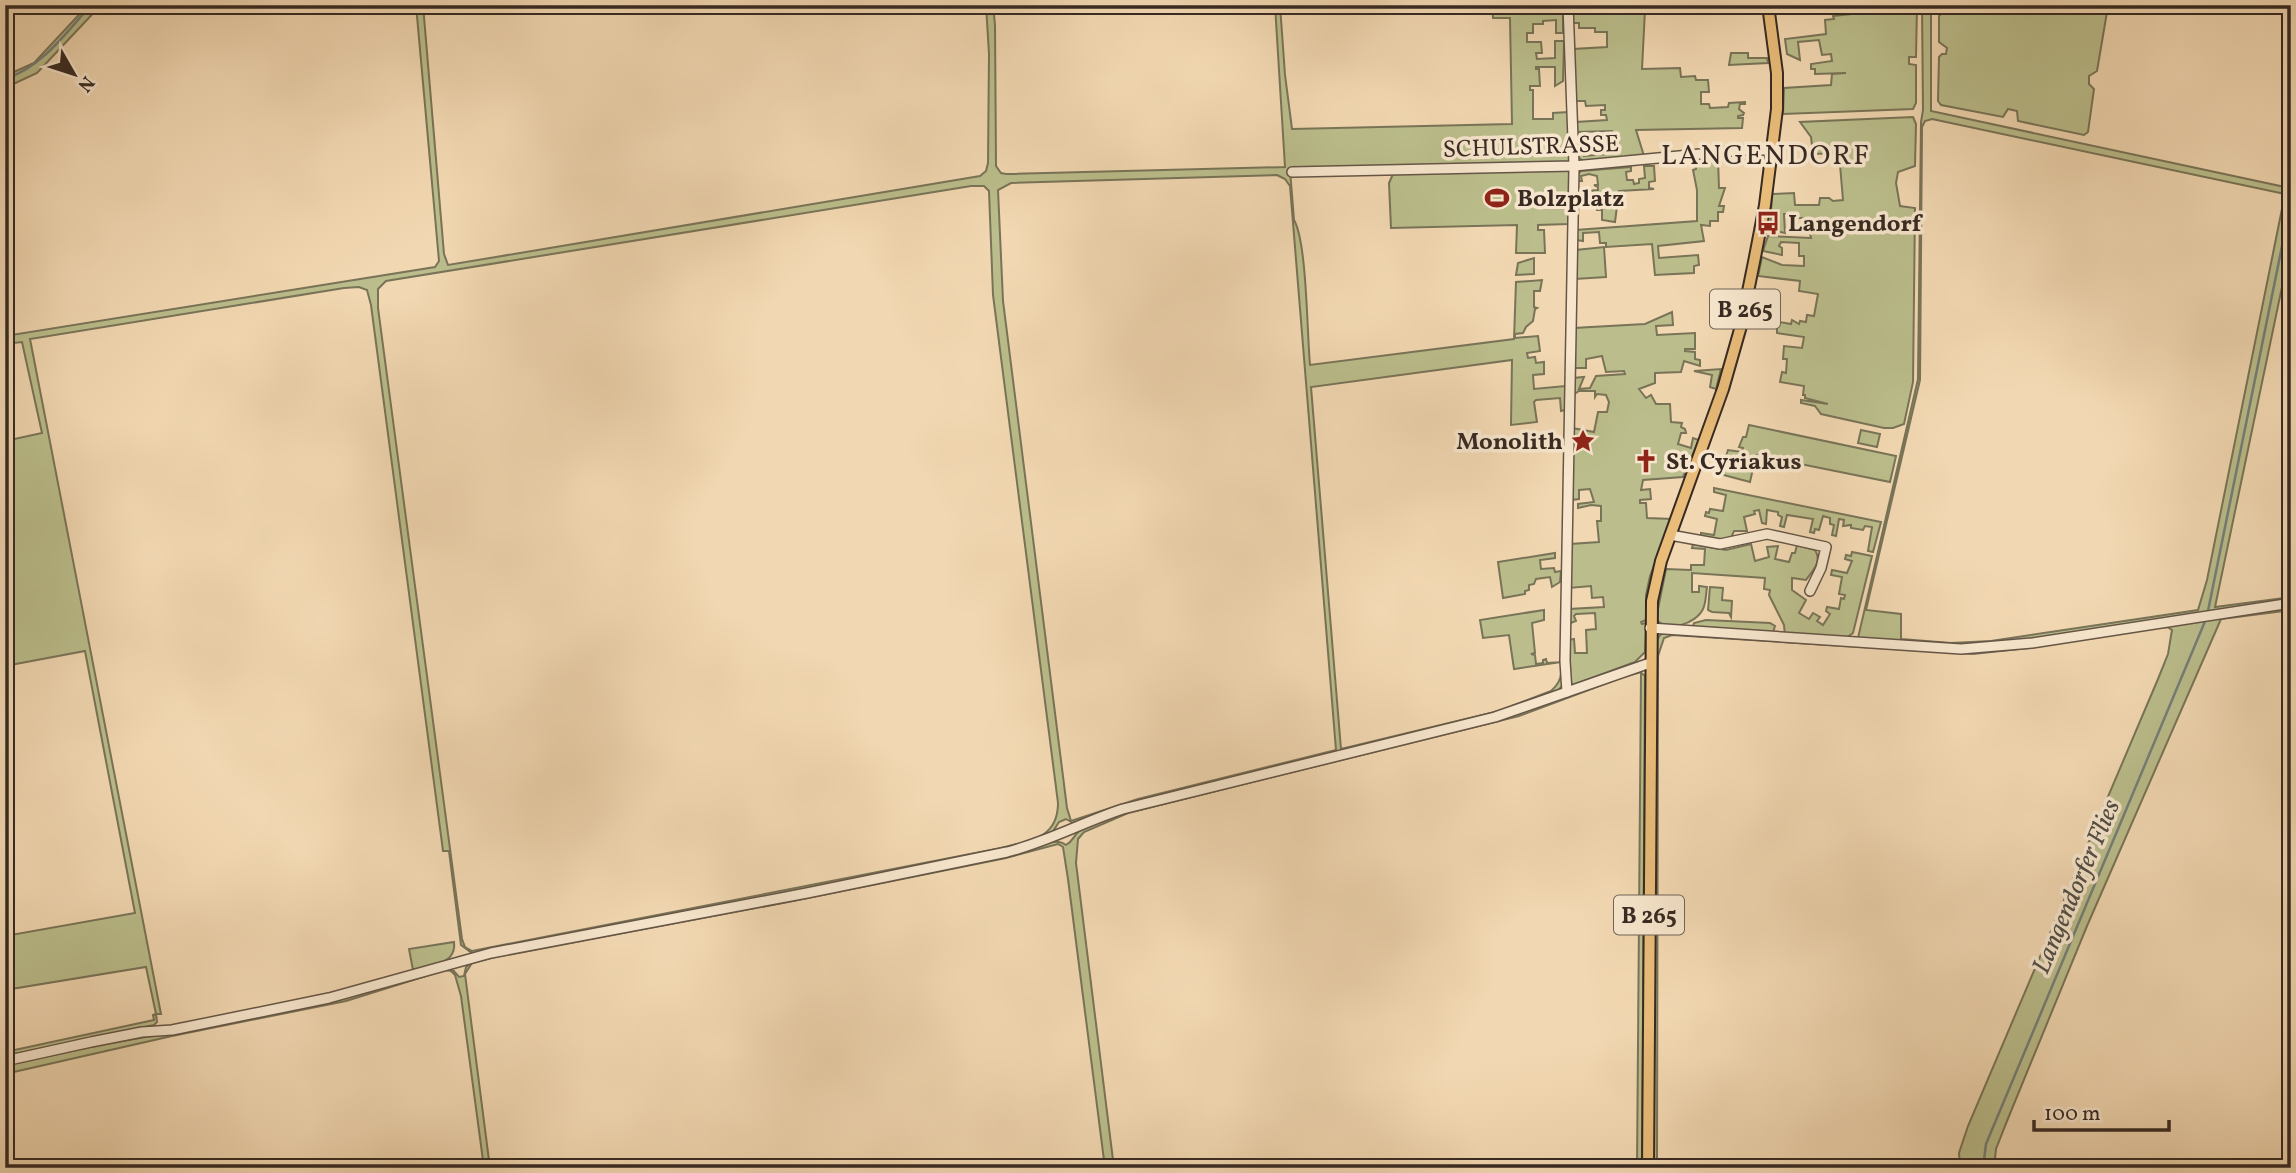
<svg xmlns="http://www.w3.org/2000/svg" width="2296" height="1173" font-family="Vollkorn,serif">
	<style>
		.green { fill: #bbbe8c; stroke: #797458; stroke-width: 2; fill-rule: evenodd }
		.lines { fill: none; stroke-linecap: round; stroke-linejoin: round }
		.stream { stroke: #747f7a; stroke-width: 2.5 }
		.minor-casing { stroke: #665647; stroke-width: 12 }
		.major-casing { stroke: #372a23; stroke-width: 14 }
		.minor { stroke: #f7e6cd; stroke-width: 9 }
		.major { stroke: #e9bc79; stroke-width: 10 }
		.labels { text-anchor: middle; stroke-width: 7; stroke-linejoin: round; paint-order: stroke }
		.shield { fill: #f7e6cd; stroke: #716256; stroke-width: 2 }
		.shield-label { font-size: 23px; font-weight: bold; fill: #372a23 }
		.street-label { font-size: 24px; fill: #372a23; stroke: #f7e6cd }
		.poi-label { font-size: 24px; font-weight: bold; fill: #372a23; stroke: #f7e6cd; text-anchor: start }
		.water-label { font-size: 26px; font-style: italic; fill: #504e47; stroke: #f7e6cd }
		.quarter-label { font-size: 28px; letter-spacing: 2px; fill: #372a23; stroke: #f7e6cd }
	</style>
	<rect width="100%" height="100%" fill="#f2d8b2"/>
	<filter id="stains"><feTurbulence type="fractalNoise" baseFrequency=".00286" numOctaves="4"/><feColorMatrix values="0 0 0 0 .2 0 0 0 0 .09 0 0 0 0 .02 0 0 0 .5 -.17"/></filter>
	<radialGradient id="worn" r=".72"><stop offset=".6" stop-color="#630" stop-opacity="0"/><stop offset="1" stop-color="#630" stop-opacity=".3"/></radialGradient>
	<g class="green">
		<path d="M88,5H101L37,73L5,88V76L34,63Z"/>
		<path d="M416,5H423L444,254L448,265L980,176L986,171L988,163L989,54L986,5H993L995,25L996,166L1001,173L1006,174L1285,167L1275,5H1280L1285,75L1292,129L1512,124L1510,18H1493L1492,5H1529L1530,11L1563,9V33H1556V20L1543,21V24H1533V33H1527V42H1541L1542,53H1536L1537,59L1555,58V41H1564L1563,81L1555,86V67H1536V69H1539L1540,86H1530V90H1533V119H1553V113L1568,112L1572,158L1567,163L1290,170L1294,220C1307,242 1307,334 1310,365L1514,339L1516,282L1542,280L1540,291H1534V307L1537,308L1535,309L1533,321L1526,327L1523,333L1515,334V338L1538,336L1540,351L1527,353L1528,358L1535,357L1536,363L1544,362V374L1533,375L1534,389L1565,386V410L1561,411L1560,398L1536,400L1534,402L1537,422L1511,425L1512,360L1311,387L1341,749L1499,711L1551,691C1561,682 1562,675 1561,662L1514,669L1509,635L1483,638L1480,620L1544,610V620L1532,623L1535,653L1531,654L1535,655L1536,664L1543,663V660L1546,659L1547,663L1562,662V686L1556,693L1495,714L1073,823L1066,819L1059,822L1052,833L1035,841L945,862L473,954L461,945L449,851H443L371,305L367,290L359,287L344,288L30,339L161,1014H156L157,1022L154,1025L5,1056V1052L154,1020L153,1015L156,1014L146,967L5,990V936L135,913L85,651L5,666V441L42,433L22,342L5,344V336L435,267L439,261ZM1277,175L1285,179L1290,186L1336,750L1138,799L1071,821L1067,808L1003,301L998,190L1011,183ZM971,186H984L989,191L993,295L1058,803C1058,841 1026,841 996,849L472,951L465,947L462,939L378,308V289L386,281Z"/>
		<path d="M1608,5H1733V12L1645,10L1642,69L1680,68L1681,77L1695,76L1696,80H1708L1709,92H1701V104H1709L1710,108L1728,107L1729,103L1745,102V104H1740L1739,109L1744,113L1743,115L1738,116V118H1743L1742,128L1636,130L1644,156L1584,162L1577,156L1576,139L1590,138L1591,150L1584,149V156L1607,154L1609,137H1613L1612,131L1576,132V122L1607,120L1606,115H1601V110H1605V105L1586,106L1585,101H1575L1573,49L1607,47V32H1595V28H1579V23H1572L1571,7L1608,9Z"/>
		<path d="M1922,5H1931V111L2285,187L2291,158V244L2215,607L2291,597V601L1978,647L1858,638L1918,379L1921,122L1923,110ZM1932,119L2285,194L2207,580L2198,610L1991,641L1951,643L1901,639V614L1866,610L1920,380L1922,127L1925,121Z"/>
		<path d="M1962,5H2031L2039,8C2055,0 2089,8 2107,12L2097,71L2089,76V84L2094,89L2088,132L2084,135L2018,121L2017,111L2008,109L2003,117L1941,105L1938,101L1939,57L1942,54H1946L1947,48L1939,42V16L1942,13H1957Z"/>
		<path d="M1917,7L1916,57H1909V64L1916,65V103L1913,109L1783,114L1784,88L1831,85L1832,74L1846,73L1815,74V69H1811V64L1832,61L1831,54L1822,55L1819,40L1798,42L1800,60L1787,54L1785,39L1826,34L1825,20L1834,19L1833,16Z"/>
		<path d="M1731,53H1748V58H1767L1768,63L1729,65Z"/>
		<path d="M1913,117L1916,124L1915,166L1898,172L1896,183L1900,206L1915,208L1913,382L1904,424L1893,428H1884L1821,414L1815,406L1801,403V400L1828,404L1805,398V395H1803L1804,386L1780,382L1782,372L1786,373L1787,359H1783L1784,346L1802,348L1804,337L1777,333V328L1772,327V325L1779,324L1780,322L1791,324L1792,320L1799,324L1800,321L1806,322L1807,315L1814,316L1818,294L1799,291L1800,281L1758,276L1762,257L1782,265L1804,266V256H1799V243L1781,242L1779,246L1782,248V255L1763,251L1768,236L1811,238L1810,233H1804L1805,226H1810V221L1808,218H1792L1791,214H1784L1785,233L1770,230L1772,194L1794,193L1795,205H1819L1820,198H1829L1833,201L1843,200L1839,153L1813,154L1811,137L1800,122Z"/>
		<path d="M1718,159L1719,188H1725L1719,206H1724L1723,212H1718V221H1710V226L1701,225L1704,241L1658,246L1659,258L1698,255L1699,265L1694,266V273L1655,275L1652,244L1606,247V243H1600L1599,232L1583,233V241L1576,240V230L1697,221V190L1693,170L1696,169L1695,161Z"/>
		<path d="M1644,166H1654L1655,181L1649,182V188L1654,189L1619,191L1615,222L1602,220V210H1597L1596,196L1582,197V203H1576L1577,192L1598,190V187L1594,185H1598L1597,176L1589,174L1581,176L1582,181H1577V176L1581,171L1631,167V171L1626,172L1627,180H1633L1634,184L1639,183V179L1645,178Z"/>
		<path d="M1566,169L1569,171V194H1547V209H1568V224L1538,225V230H1544L1545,253H1516L1517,225L1391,228L1389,183L1393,174Z"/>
		<path d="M1604,247L1606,277L1575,279L1576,250Z"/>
		<path d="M1534,258V274L1516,275L1518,263Z"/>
		<path d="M1672,312L1673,325L1656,326L1657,335L1695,333V349H1685V351L1695,352V359L1700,360V366L1684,361L1681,372L1655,373V383L1639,389L1646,398L1651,395L1656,404H1670L1671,422L1682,423L1681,427L1685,429L1686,433H1681L1678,444L1691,448L1693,438L1699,440L1683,477L1643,480L1641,490L1650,489L1651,499L1640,500V503H1646L1647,518L1672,519L1650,576L1646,595V620L1641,622L1642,624L1646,623L1645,652L1635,662L1573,685L1569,682L1568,640L1574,639L1575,653H1587L1586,630L1596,629L1595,613L1576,614L1574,616L1576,621L1568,624L1569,609L1604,607L1603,597L1592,598L1591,586L1569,588L1570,544L1599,542L1597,521H1601V506L1591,505L1578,508V504L1594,502L1590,489L1579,490V499L1571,500L1572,428L1594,432L1598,412H1607L1609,402L1606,395L1597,394L1595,397V391H1579L1573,395V378L1584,377L1579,389L1590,388L1596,376L1625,374L1624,371L1606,372L1602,356L1586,359V368H1573L1574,328L1645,324Z"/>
		<path d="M1721,369L1716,389L1710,387L1712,375L1694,371Z"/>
		<path d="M1749,425L1896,456L1890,482L1756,455L1750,482L1720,474L1728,450L1742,452L1743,448L1739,447L1743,437H1746Z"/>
		<path d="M1861,430L1880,434L1877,447L1858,443Z"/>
		<path d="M1714,488L1881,522L1873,552L1868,551L1872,527L1865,526L1863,530L1851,528V525L1843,526L1844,520L1839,519L1836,536L1832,535L1834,525L1830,524V518L1823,516L1819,530L1815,529L1814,533L1810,532L1813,519L1787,515L1784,527L1780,526L1782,517L1778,515V512L1767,510L1766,524L1762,523L1759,510L1754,511L1755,514L1744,517L1747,531H1734L1731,538L1720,541L1701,537V533L1714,535L1717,519L1705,516L1706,512L1709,513L1710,509L1723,511L1726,495L1714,492Z"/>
		<path d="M1693,544L1726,550L1751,544L1755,561L1769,557L1767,547L1778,546L1775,559L1789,562L1792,553H1795L1797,545L1815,550C1823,562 1812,571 1806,580L1792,578V590L1806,600L1799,613L1809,619L1813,613L1820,617L1817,621L1823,625L1830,614L1826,611L1827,607L1839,609L1841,598L1844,599L1845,595L1839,594L1842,577L1831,575L1832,570L1847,573L1852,561L1845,559L1846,555L1851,556L1852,552L1872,556L1853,633L1846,638L1785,636L1784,625L1769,595L1770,590L1764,589L1765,578L1692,573V592H1699V586L1707,587C1706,593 1706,603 1703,609C1696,624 1667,633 1656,619L1666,569L1691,570V565H1704L1705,549L1692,548Z"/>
		<path d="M1555,553V558L1540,560L1541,569L1554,568L1555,572L1561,571L1560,582L1552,587L1550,577L1536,579L1534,584L1529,585V590L1525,591V594L1503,598L1498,562Z"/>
		<path d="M1710,587L1723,588L1722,600L1732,601L1731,617L1729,613L1712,612L1708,610Z"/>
		<path d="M2291,606V610L2221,619L2087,926L2007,1121L1996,1149L1994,1168H1960L1959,1153L1968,1126L2158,679L2168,654L2172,630L2167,627L2153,628L2029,648L1973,654L1672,635L1664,638L1658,656L1657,1168H1652L1656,642L1660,635L1666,632L1949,651Z"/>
		<path d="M1706,620L1770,623L1775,626L1773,633L1692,629L1694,623Z"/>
		<path d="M1639,671L1645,676L1642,1168H1637L1641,672L1623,677L1625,674Z"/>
		<path d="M1615,677L1618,679L1519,716L1128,813L1084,832L1078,839L1076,863L1114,1168H1105L1068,879L1063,847L1058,844L1006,858L788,902L495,957L472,963L465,974L490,1168H484L461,996L455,975L451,971L445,970L346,1001L172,1036L5,1074V1065L105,1044L169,1033L445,968L454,971L459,977L464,976L466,967L473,961L1026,850C1039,846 1055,837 1066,845C1073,841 1073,837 1078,832C1087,824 1102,820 1112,815L1474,726Z"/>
		<path d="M454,942C457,965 429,966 413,970L409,949Z"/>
	</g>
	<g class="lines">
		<g class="stream">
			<path d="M5,79C42,67 66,33 91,5"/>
			<path d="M2208,611L2291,202"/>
			<path d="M1983,1168L1986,1144L2206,619"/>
		</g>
		<g class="minor-casing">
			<g id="minor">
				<path d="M1292,172L1574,166L1742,150H1771"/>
				<path d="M1670,535L1720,544L1767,534L1826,547L1821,568L1810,591"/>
				<path d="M1650,628L1961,649L2032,643L2291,603"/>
				<path d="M1567,692L1565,661L1574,166L1568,5"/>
				<path d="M5,1061L91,1042L142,1032L172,1030L329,998L491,953L807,893L1007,852C1047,842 1083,822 1123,809L1495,717L1650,663"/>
			</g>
		</g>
		<g class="major-casing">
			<path id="major" d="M1648,1168L1652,601L1661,561L1723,389L1741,326L1754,262L1765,205L1777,109V73L1768,5"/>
		</g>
		<use href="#minor" class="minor"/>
		<use href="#major" class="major"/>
	</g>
	<defs>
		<g id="stadium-bare" transform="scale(1.89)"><path d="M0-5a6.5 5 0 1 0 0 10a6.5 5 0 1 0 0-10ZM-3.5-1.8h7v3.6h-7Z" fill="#8f2418" stroke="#f7e6cd" stroke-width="2.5" paint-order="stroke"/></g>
		<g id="bus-bare" transform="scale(1.89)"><path d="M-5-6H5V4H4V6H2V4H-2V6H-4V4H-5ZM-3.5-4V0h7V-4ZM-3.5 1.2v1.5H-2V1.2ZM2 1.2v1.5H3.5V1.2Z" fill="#8f2418" stroke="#f7e6cd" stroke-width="2.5" paint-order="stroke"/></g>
		<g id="sight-bare" transform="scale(1.89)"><path d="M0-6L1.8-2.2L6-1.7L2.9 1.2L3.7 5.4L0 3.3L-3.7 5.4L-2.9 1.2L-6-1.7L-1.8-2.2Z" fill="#8f2418" stroke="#f7e6cd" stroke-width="2.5" paint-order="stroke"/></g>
		<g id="church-bare" transform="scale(1.89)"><path d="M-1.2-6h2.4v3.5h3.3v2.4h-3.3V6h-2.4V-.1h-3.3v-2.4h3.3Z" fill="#8f2418" stroke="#f7e6cd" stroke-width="2.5" paint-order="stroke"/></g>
	</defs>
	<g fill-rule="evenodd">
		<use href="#stadium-bare" x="1497" y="198"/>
		<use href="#bus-bare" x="1768" y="223"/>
		<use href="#sight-bare" x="1583" y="441"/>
		<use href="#church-bare" x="1646" y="461"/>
	</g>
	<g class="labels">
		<g class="shield">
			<rect x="1710" y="289.5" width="70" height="39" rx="5"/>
			<rect x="1614" y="895.5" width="70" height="39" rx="5"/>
		</g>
		<g class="shield-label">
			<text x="1745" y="317">B 265</text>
			<text x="1649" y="923">B 265</text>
		</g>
		<g class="street-label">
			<text transform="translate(1531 146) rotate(-2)" y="8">SCHULSTRASSE</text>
		</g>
		<g class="poi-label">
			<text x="1517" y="206">Bolzplatz</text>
			<text x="1788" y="231">Langendorf</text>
			<text x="1563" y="449" text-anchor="end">Monolith</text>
			<text x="1666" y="469">St. Cyriakus</text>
		</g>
		<g class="water-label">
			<text transform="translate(2075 886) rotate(-67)" y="9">Langendorfer Flies</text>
		</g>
		<g class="quarter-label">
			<text x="1766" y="164">LANGENDORF</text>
		</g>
	</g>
	<rect width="2296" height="1173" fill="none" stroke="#f2d8b2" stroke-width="28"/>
	<rect x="7" y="7" width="2282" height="1159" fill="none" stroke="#372a23" stroke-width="3.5"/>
	<rect x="14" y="14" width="2268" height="1145" fill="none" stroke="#372a23" stroke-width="2"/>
	<g transform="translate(74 74) rotate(129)" stroke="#f7e6cd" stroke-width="5" paint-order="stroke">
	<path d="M0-5L12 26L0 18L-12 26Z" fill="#372a23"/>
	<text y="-10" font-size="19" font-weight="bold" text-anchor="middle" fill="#372a23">N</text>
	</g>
	<path d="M2034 1120v10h135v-10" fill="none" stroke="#372a23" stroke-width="3.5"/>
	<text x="2044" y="1120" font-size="21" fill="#372a23" stroke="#f7e6cd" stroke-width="5" paint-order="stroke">100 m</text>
	<rect width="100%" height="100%" filter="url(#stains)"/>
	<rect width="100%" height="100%" fill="url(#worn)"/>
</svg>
